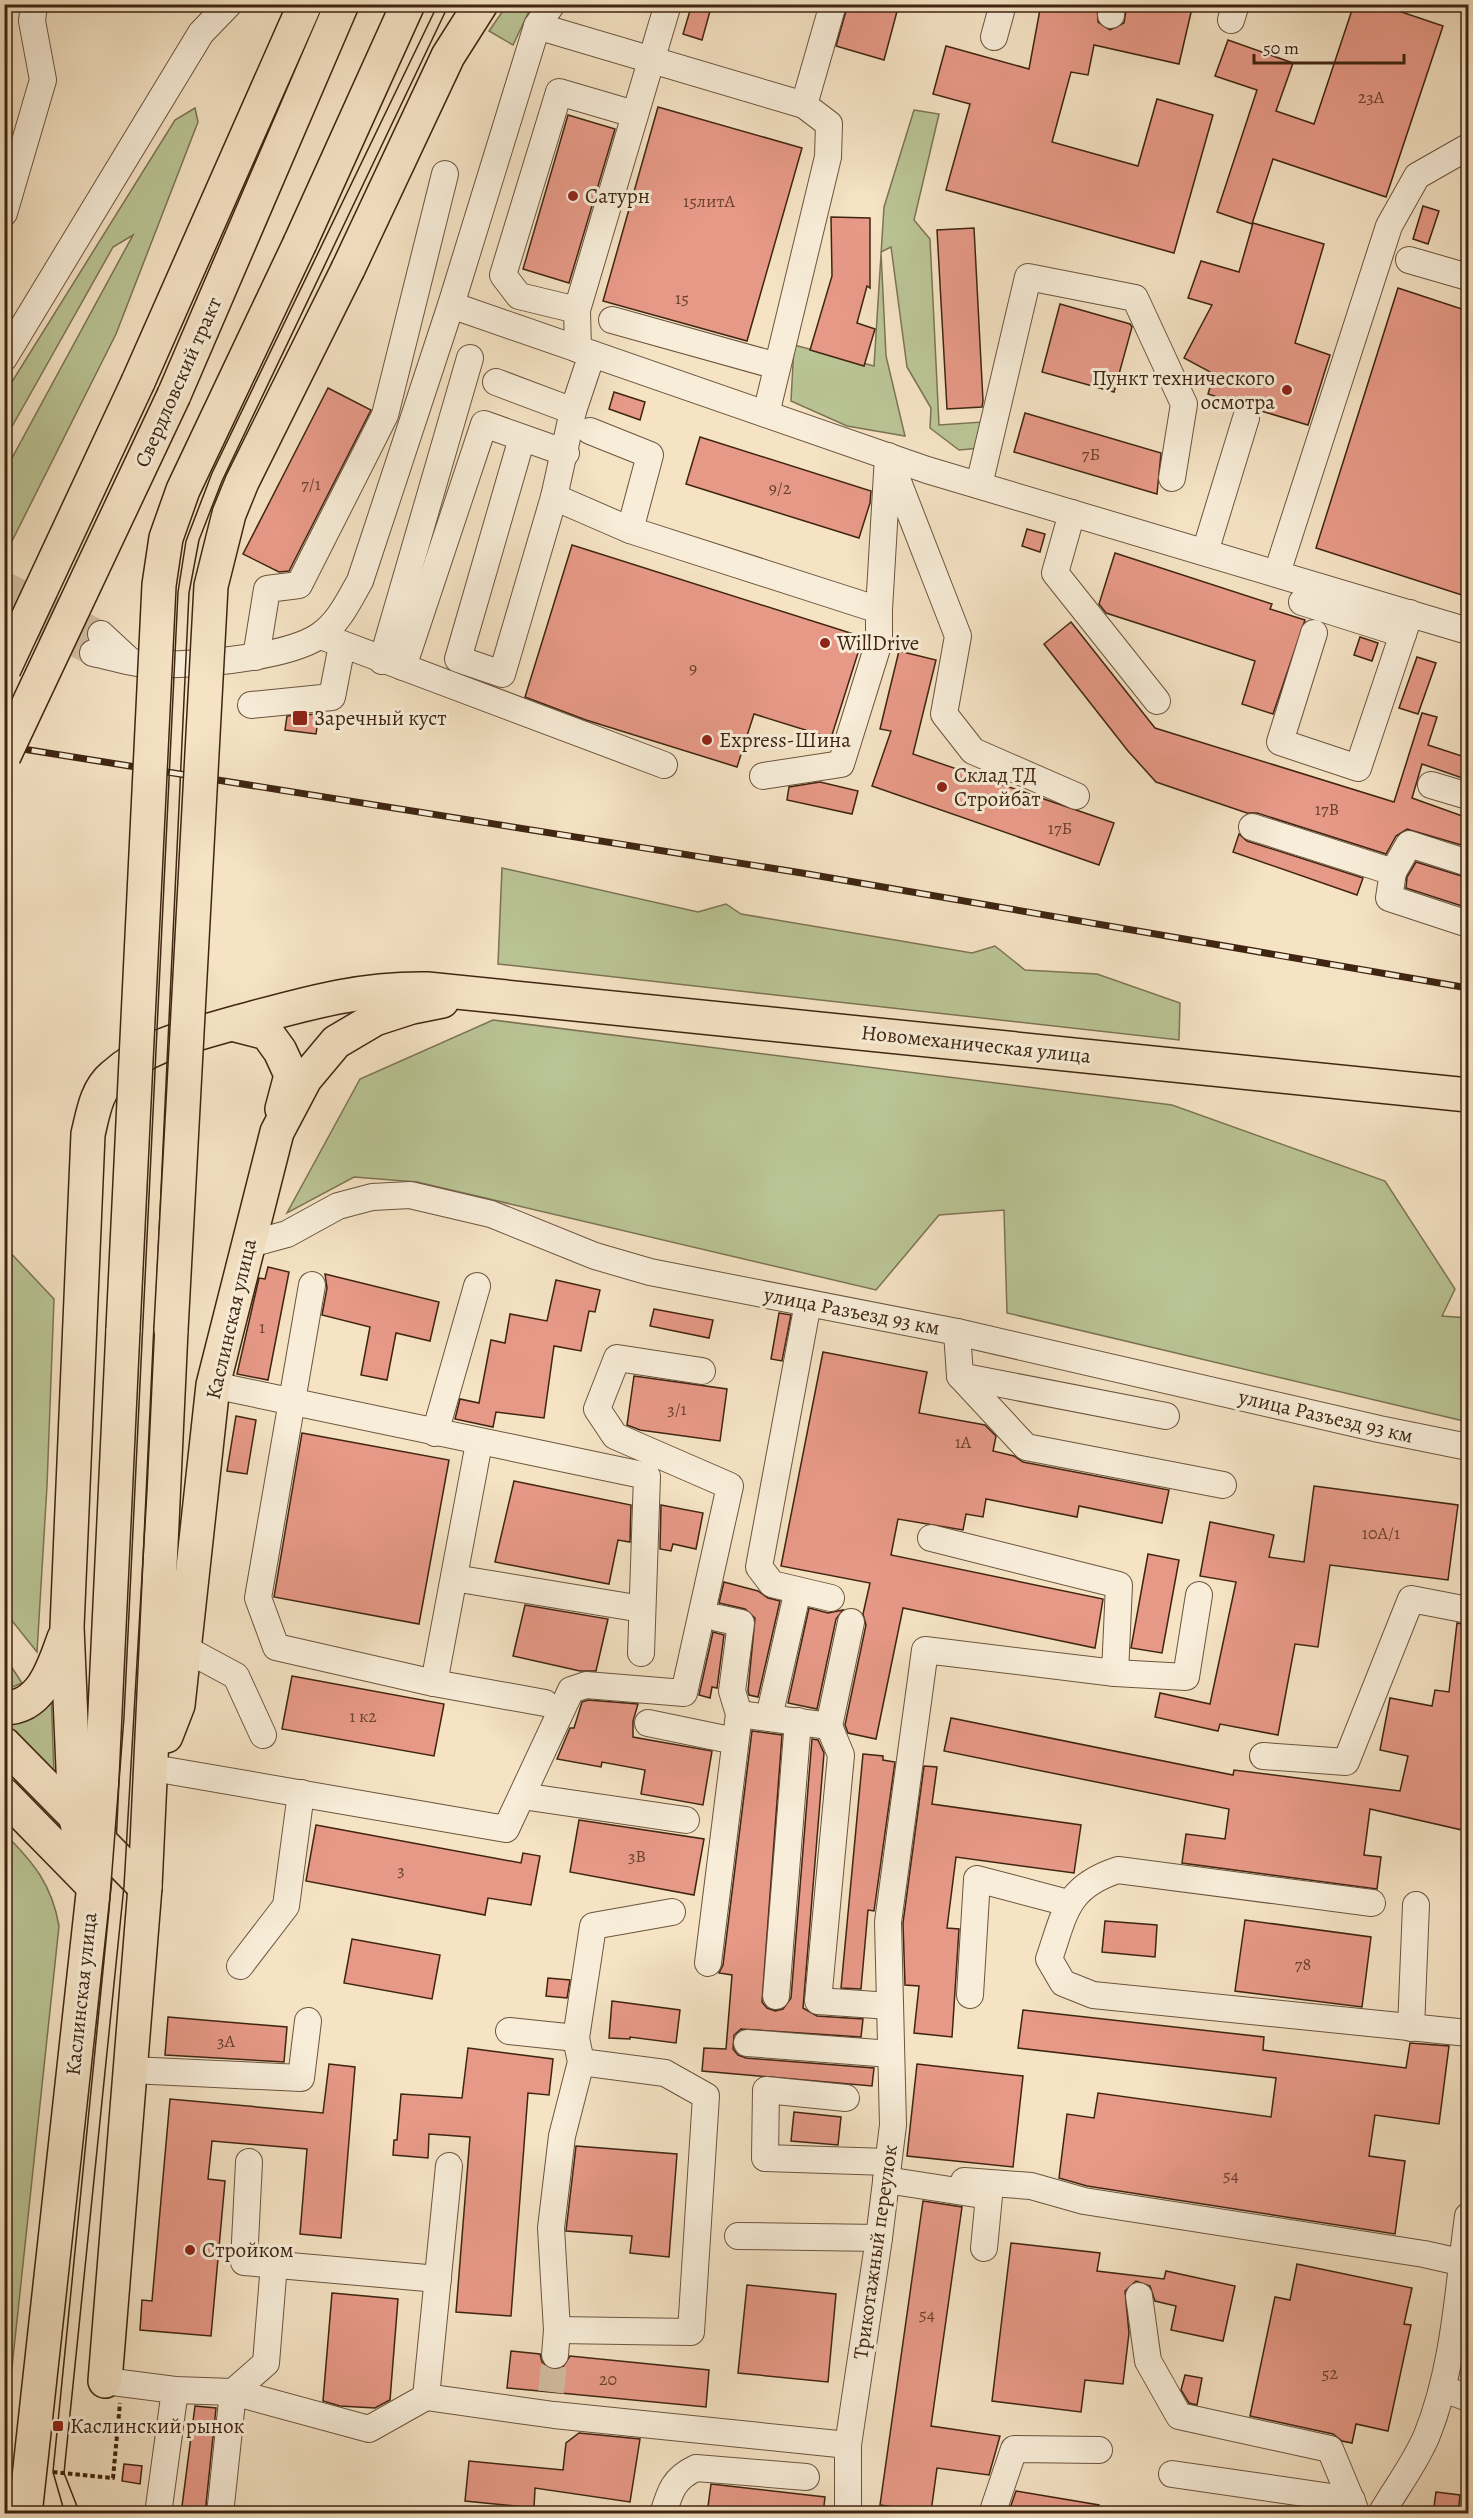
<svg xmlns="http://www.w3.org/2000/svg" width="1473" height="2518" font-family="Alegreya,serif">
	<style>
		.green { fill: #bac495; stroke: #7c7453; stroke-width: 1.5 }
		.building { fill: #e79987; stroke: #3f2511; stroke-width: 1.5 }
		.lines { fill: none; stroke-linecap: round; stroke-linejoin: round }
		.minor-tunnel { stroke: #d1bda0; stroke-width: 26; stroke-dasharray: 26 13; stroke-linecap: butt }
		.minor-casing { stroke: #6c543e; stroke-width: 28 }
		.major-casing { stroke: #3f2511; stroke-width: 36 }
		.path { stroke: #3f2511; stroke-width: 4; stroke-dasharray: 4.5 3; stroke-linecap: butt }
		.minor { stroke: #f8edd9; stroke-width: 26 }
		.major { stroke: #f5e3c4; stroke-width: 33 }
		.tram { stroke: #3f2511; stroke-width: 1.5 }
		.rail-casing { stroke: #3f2511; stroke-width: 7 }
		.rail { stroke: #f8edd9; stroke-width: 4.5; stroke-dasharray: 14; stroke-linecap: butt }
		.major-bridge-casing { stroke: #3f2511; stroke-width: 36; stroke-linecap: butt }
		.major-bridge { stroke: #f5e3c4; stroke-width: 33 }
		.poi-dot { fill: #8f2418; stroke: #f8edd9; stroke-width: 2 }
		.labels { text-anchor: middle; stroke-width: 6; stroke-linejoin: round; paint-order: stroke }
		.number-label { font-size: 18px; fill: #69422e }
		.poi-label { font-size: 21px; fill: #3f2511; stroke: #f8edd9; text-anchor: start }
		.street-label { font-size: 21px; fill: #3f2511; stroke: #f8edd9 }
	</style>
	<rect width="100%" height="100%" fill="#f5e3c4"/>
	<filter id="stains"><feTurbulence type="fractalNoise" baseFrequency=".00333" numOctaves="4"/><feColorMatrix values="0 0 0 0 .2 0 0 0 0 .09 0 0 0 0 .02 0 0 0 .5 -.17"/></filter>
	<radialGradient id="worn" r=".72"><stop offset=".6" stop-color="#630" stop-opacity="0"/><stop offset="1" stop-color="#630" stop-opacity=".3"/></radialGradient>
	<g class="green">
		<path d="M507,5H532L513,45L489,31Z"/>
		<path d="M195,108L198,122L116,334L5,555V471L133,235L113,247L5,439V393L175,120Z"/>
		<path d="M914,110L939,114L914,220L930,239L939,425L997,421L981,448L959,450L930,428L931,408L907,367L891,247L881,252L886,356L905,436L847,426L791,401L794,345L874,366L884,207Z"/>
		<path d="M502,868L698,912L726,904L741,914L972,953L995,946L1025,970L1097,974L1180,1003L1179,1040L498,964Z"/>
		<path d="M493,1020L1172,1105L1385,1181L1455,1289L1442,1316L1468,1318V1422L1007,1313L1004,1210L939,1215L876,1290L417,1182L354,1177L287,1213L360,1079Z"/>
		<path d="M5,1247L54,1299L47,1486L37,1652L5,1612Z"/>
		<path d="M5,1657L22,1683L5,1690H4Z"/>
		<path d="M51,1690L54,1775L5,1726V1717Z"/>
		<path d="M5,1834C34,1863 52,1885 59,1926L5,2433Z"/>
	</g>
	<g class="building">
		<path d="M692,4H712L702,40L683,34Z"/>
		<path d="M848,4H899L884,60L836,46Z"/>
		<path d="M1041,4H1097L1098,22L1110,30L1124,23L1127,4H1193L1179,64L1094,45L1088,75L1071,72L1052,142L1138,166L1157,99L1213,115L1174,253L946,190L970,104L933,94L946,46L1029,69Z"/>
		<path d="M1354,4H1378L1443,26L1386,197L1273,159L1252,224L1217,212L1257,90L1215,76L1228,40L1293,63L1276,111L1314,124Z"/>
		<path d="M658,107L802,148L747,341L603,301Z"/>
		<path d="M568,115L615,129L569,283L523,269Z"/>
		<path d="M1423,206L1439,211L1428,244L1413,239Z"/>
		<path d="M831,217L870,218V288L867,286L857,323L875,329L864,366L810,350L832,276Z"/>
		<path d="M1253,223L1324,244L1295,343L1330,355L1308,425L1258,410L1251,404H1240L1208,394L1214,374L1184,358L1212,305L1188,298L1201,261L1239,272Z"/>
		<path d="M974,228L983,401L982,407L947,409L937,230Z"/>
		<path d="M1398,288L1468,311V597L1316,548Z"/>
		<path d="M1060,304L1130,324L1132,327L1114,392L1042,372Z"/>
		<path d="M328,388L371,410L289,571L279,572L243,554Z"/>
		<path d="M614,392L645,402L640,420L609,409Z"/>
		<path d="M1025,413L1161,453L1157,494L1014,452Z"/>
		<path d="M700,437L871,491L870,503L859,538L686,484Z"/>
		<path d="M1027,529L1045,534L1040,552L1022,546Z"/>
		<path d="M572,545L863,637L831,738L754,714L737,767L586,720L525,697Z"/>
		<path d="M1115,553L1272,604L1270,609L1305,620L1273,714L1242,704L1255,661L1106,613L1099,604Z"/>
		<path d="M1071,622L1155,728L1394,802L1422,713L1437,717L1428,745L1468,758V780L1422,764L1412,798L1468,818V847L1407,829L1396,836L1386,854L1257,813H1247L1156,782L1128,751L1044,644Z"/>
		<path d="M1360,637L1378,643L1372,661L1354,655Z"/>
		<path d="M899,651L936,660L913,754L1114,823L1099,865L872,786L891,731L880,729Z"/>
		<path d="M1417,657L1436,663L1418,714L1399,708Z"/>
		<path d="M319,714L316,734L285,730L287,716Z"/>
		<path d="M820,782L858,791L852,814L787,800L789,787Z"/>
		<path d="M1239,834L1247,841L1363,878L1357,895L1233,852Z"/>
		<path d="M1416,862L1468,878V908L1406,888L1407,877Z"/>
		<path d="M268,1267L289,1272L268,1380L237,1374L259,1278L265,1279Z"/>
		<path d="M325,1274L439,1302L430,1341L396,1333L387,1380L361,1375L370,1327L322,1315L327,1288Z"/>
		<path d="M556,1280L600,1290L595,1312L589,1311L581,1351L554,1346L544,1418L496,1412L493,1427L455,1419L460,1399L479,1403L491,1340L505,1343L510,1314L547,1321Z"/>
		<path d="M654,1309L713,1320L709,1338L650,1326Z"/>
		<path d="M779,1313L791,1315L782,1361L771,1359Z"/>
		<path d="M823,1352L927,1372L919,1413L985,1425L996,1436L993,1451L1014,1456L1023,1462L1169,1490L1162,1523L1079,1506L1077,1517L986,1499L983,1517L966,1514L963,1530L898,1519L891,1555L1103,1599L1095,1648L903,1608L876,1739L848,1733L845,1725L866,1625L863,1614L870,1583L781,1566Z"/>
		<path d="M634,1376L727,1389L720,1441L640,1430L627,1425Z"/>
		<path d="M236,1416L256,1420L247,1474L227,1471Z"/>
		<path d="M302,1433L449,1460L419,1624L274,1597Z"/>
		<path d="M514,1481L631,1505L630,1542L618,1540L609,1584L495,1562Z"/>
		<path d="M1314,1486L1458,1505L1448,1580L1330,1565L1318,1647L1295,1644L1278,1735L1220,1724L1218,1731L1155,1717L1160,1693L1210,1704L1236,1582L1200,1576L1210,1522L1274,1535L1269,1557L1304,1562Z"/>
		<path d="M661,1505L703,1513L696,1549L673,1544L671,1551L660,1549Z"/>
		<path d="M1148,1554L1179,1560L1162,1653L1131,1648Z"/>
		<path d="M724,1582L758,1591L768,1598L780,1601L758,1697L749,1695L748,1691L755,1618L745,1609L719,1603Z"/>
		<path d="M525,1605L608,1619L596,1671H580L513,1656Z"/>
		<path d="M809,1608L828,1613L843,1610L836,1619L817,1709L788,1703Z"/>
		<path d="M1457,1623L1468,1625V1813H1466L1462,1830L1370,1809L1364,1855L1381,1857L1377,1889L1182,1863L1186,1834L1225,1839L1229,1809L944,1751L951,1718L1233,1775L1234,1770L1400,1791L1408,1756L1380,1750L1390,1698L1432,1706L1435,1690L1449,1692Z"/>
		<path d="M713,1632L724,1635L717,1688L712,1687L710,1698L699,1695Z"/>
		<path d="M292,1676L444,1704L434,1756L282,1729Z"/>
		<path d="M588,1700L638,1704L633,1721V1737L712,1751L703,1805L641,1794L645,1770L602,1762L601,1767L557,1759L570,1728H574L582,1702Z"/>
		<path d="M752,1731L782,1735L762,2002L767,2008L775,2011L783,2009L791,1998L812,1739L818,1740L824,1753L803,2008L817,2016L863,2019L861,2037L741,2029L734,2035L733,2049L738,2055L746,2058L874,2068L872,2086L702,2071L704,2048L726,2049L732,1975L719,1973L723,1965Z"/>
		<path d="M863,1754L883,1756V1760L895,1762L874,1911L868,1910L861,1989L841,1988Z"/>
		<path d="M924,1766L937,1767L932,1804L1081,1825L1074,1873L956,1857L947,1928L959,1929L952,2037L914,2033L919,1986L905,1985L903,1923Z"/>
		<path d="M579,1820L704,1839L694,1895L570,1872Z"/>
		<path d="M316,1825L521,1863L523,1853L540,1856L531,1905L488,1898L485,1915L306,1881Z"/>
		<path d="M1245,1920L1371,1937L1362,2007L1235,1991Z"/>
		<path d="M1105,1921L1157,1925L1155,1957L1102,1952Z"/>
		<path d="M352,1939L440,1955L432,1999L344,1983Z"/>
		<path d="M548,1978L570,1980L567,1998L546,1996Z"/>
		<path d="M612,2001L680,2010L676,2043L630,2037V2039L609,2038Z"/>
		<path d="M1023,2010L1264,2037L1263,2050L1406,2068L1410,2043L1449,2046L1439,2124L1375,2115L1369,2156L1405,2161L1395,2234L1087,2186L1059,2178L1067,2114L1094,2118L1098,2093L1271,2117L1276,2078L1018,2048Z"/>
		<path d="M168,2017L287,2027L284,2062L165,2055Z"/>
		<path d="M468,2048L553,2059L549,2095L528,2093L511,2316L456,2312L470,2137L429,2134L428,2158L393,2155L394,2140H397L401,2094L462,2098Z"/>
		<path d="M329,2064L355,2067L341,2238L300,2234L307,2149L212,2141L208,2179L225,2181L211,2336L140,2330L142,2300L152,2301L170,2099L323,2113Z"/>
		<path d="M917,2064L1023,2076L1013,2167L907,2156Z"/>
		<path d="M794,2112L841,2117L838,2145L791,2141Z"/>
		<path d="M576,2146L677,2154L669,2257L630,2253L632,2236L566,2231Z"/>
		<path d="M923,2201L962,2207L931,2426L1000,2436L989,2475L937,2468L931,2512L880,2505Z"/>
		<path d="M1011,2243L1100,2253L1097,2271L1164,2279L1166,2271L1235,2286L1223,2341L1171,2330L1176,2306L1155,2301L1150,2286L1136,2281L1125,2291L1129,2333L1123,2384L1085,2380L1081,2412L992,2401Z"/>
		<path d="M1297,2264L1412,2288L1404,2324L1411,2325L1388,2431L1356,2424L1352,2443L1342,2441L1333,2434L1250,2416L1275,2297L1290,2300Z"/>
		<path d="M747,2285L836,2294L828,2382L738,2373Z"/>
		<path d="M332,2293L398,2299L390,2400L375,2408L340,2406L323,2401Z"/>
		<path d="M511,2351L540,2354L542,2362L553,2370L562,2368L570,2356L709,2370L706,2407L507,2388Z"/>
		<path d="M1185,2375L1202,2378L1197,2405L1189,2403L1181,2390Z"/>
		<path d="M195,2406L216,2408L205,2514H181Z"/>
		<path d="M579,2433L640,2439L630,2502L535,2488L534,2508L465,2501L469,2461L563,2470L566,2443Z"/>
		<path d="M124,2464L142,2466L140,2484L122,2481Z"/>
		<path d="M711,2484L825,2497L823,2514H707Z"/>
		<path d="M1016,2491L1099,2505V2514H1008Z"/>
		<path d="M1436,2492L1460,2495L1458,2514H1433Z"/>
	</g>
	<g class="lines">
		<g class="minor-tunnel">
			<path d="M4,584L101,634"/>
			<path d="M4,608L93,653"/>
			<path d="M551,2392L555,2355"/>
		</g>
		<g class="minor-casing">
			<g id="minor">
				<path d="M1111,15L1112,4"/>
				<path d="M1231,20L1236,4"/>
				<path d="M537,26L804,105L829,124L828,157L766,414"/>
				<path d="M994,37L1003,4"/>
				<path d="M804,105L833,4"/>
				<path d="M4,213L43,80L32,21L34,4"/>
				<path d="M1409,260L1468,277"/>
				<path d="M451,305L927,470L1468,631"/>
				<path d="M577,310L519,296L503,275L559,92L634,114"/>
				<path d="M612,320L777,366"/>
				<path d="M578,349L577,310L668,4"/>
				<path d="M4,358L201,33L229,4"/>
				<path d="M496,382L573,411"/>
				<path d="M590,431L650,455L630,530"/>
				<path d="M522,438L458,659L502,674L554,497L573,411L592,354"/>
				<path d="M979,485L1028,277L1135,298L1184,404L1172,478"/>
				<path d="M554,497L630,530L879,610L888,456L958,636L944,714L973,751L1076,796"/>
				<path d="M1072,513L1055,573L1157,701"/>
				<path d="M1205,552L1246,418"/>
				<path d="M1277,573L1389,226L1417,176L1468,147"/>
				<path d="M1302,602L1403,634"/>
				<path d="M1314,633L1280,742L1358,768L1410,613"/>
				<path d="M101,634L130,661"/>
				<path d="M321,636L664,765"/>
				<path d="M93,653C108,656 123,661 138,663C179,668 284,659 319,636C339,623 349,600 360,581L451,305L537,26L552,4"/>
				<path d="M256,657L267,589L299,585L385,415L445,174"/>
				<path d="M382,661L470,358"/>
				<path d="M403,667L484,424L566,453"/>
				<path d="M251,705L332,697L342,645"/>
				<path d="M763,776L841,764L879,642V610"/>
				<path d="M1431,785L1468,796"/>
				<path d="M1252,827L1393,872L1409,844L1468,863"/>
				<path d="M1393,872L1389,898L1468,924"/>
				<path d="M247,1245L287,1234L338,1206L372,1197L410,1195L491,1214L595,1256L650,1272L957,1332L1379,1429L1468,1447"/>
				<path d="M312,1285L258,1598L276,1647L434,1683L479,1443"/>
				<path d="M808,1303L759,1567L772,1584L831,1598"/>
				<path d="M957,1332L960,1376L1166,1416"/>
				<path d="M960,1376L1026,1447L1223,1485"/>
				<path d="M213,1385L647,1476L641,1653"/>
				<path d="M435,1433L477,1286"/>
				<path d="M454,1578L642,1609"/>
				<path d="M184,1648L236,1676L263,1735"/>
				<path d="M1115,1673L1186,1677L1199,1595"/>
				<path d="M434,1683L545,1703"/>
				<path d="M739,1714L829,1726L851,1622"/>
				<path d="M769,1717L795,1603"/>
				<path d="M648,1723L735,1741"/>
				<path d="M829,1726L841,1755L818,2001L890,2006"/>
				<path d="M1263,1756L1346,1762L1411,1599L1468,1610"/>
				<path d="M153,1768L506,1829L571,1690L586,1685L684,1693L730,1486L615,1436L597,1409L617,1358L702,1371"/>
				<path d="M522,1796L686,1820"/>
				<path d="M1372,1903L1118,1870C1066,1887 1065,1913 1049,1959L1063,1983L1093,1995L1468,2033"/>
				<path d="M708,1963L739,1714L732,1691L741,1623L718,1618"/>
				<path d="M240,1966L286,1906L301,1793"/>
				<path d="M970,1995L977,1879L1068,1903"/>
				<path d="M776,1996L798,1721"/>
				<path d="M1411,2028L1416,1905"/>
				<path d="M509,2031L576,2038"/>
				<path d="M747,2043L891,2054"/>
				<path d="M131,2070L301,2078L308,2021"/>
				<path d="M846,2098L766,2090L765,2158L888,2162"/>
				<path d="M249,2162L244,2262L438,2279"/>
				<path d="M886,2180L989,2196L984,2248"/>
				<path d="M964,2181L1031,2186L1084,2201L1424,2254L1464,2263"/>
				<path d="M738,2236L879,2238"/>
				<path d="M1139,2296L1148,2361L1179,2416L1330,2449L1357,2514"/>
				<path d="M557,2330L691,2332L706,2096L665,2073L581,2062"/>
				<path d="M555,2355L557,2330L551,2228L562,2136L581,2062L576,2038L593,1926L672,1912"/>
				<path d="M105,2381L175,2390L233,2392L369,2429L426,2397L449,2166"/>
				<path d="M1444,2389L1468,2398"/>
				<path d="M426,2397L554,2415L848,2445"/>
				<path d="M1172,2474L1352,2500"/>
				<path d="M158,2514L175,2390"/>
				<path d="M220,2514L233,2392L266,2363L274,2264"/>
				<path d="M663,2514C670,2491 674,2478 696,2468L806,2477"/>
				<path d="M848,2514V2445L879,2238L893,2125L888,1922L925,1650L1115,1673L1119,1585L931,1538"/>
				<path d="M992,2514L1014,2449L1099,2450"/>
				<path d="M1381,2514C1396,2488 1416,2462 1427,2435C1455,2365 1458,2289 1468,2216"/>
			</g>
		</g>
		<g class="major-casing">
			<g id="major">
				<path d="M300,243L408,4"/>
				<path d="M348,269L448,56L481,4"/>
				<path d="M138,382L305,4"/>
				<path d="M174,395L342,4"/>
				<path d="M232,1024L267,1033L280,1051L291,1075L282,1109"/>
				<path d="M4,1708C42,1708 54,1666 64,1638"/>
				<path d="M166,1736L178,1705L213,1385L277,1132L305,1079L336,1042L375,1019L412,1007L442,1001"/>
				<path d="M4,1744L145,1887"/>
				<path d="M4,1795L91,1884"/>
				<path d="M92,1885L75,1815L67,1627L88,1134C93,1114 96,1090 113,1076C148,1044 194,1035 238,1022C305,1004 357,988 427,989L1468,1095"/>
				<path d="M105,2381L145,1887L171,1330"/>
				<path d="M25,2514L99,1839L123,1329"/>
			</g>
		</g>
		<path class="path" d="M53,2472L113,2478L120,2403"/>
		<use href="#minor" class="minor"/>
		<use href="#major" class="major"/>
		<g class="tram">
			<path d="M65,2514L53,2472L109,1910L124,1717L178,592L186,541L212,473L438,4"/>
			<path d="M80,2514L64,2473L124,1886L147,1490L189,593L199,540L222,481L449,4"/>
		</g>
		<g class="rail-casing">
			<path id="rail" d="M4,746L802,873L1468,988"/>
		</g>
		<use href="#rail" class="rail"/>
		<g class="major-bridge-casing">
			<g id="major-bridge">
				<path d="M4,669L138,382"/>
				<path d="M4,756L174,395"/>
				<path d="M123,1329L159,585L166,538L183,490L300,243"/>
				<path d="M171,1330L211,586L229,514L242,482L348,269"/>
			</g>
		</g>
		<use href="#major-bridge" class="major-bridge"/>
	</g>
	<g class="poi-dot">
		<circle cx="573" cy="196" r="6"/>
		<circle cx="1287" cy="390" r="6"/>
		<circle cx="825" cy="643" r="6"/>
		<rect x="292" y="710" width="16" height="16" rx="3"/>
		<circle cx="707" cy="740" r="6"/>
		<circle cx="942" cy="787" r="6"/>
		<circle cx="190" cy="2250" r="6"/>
		<rect x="52" y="2420" width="12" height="12" rx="3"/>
	</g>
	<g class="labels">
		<g class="number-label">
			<text x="1371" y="103">23А</text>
			<text x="709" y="207">15литА</text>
			<text x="682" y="304">15</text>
			<text x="1091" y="460">7Б</text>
			<text x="311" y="490">7/1</text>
			<text x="780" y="494">9/2</text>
			<text x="693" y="674">9</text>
			<text x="1327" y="815">17В</text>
			<text x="1060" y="834">17Б</text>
			<text x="262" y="1333">1</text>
			<text x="677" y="1415">3/1</text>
			<text x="963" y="1448">1А</text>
			<text x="1381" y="1539">10А/1</text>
			<text x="363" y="1722">1 к2</text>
			<text x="637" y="1862">3В</text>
			<text x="401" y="1876">3</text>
			<text x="1303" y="1970">78</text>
			<text x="226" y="2047">3А</text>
			<text x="1231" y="2181">54</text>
			<text x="927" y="2320">54</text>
			<text x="1330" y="2379">52</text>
			<text x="608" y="2385">20</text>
		</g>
		<g class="poi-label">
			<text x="585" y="203">Сатурн</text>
			<text x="1275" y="385" text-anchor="end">Пункт технического<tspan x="1275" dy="24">осмотра</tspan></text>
			<text x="837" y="650">WillDrive</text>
			<text x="314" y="725">Заречный куст</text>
			<text x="719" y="747">Express-Шина</text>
			<text x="954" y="782">Склад ТД<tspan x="954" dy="24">Стройбат</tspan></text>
			<text x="202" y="2257">Стройком</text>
			<text x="70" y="2433">Каслинский рынок</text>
		</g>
		<g class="street-label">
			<text transform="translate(178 382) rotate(-66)" y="7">Свердловский тракт</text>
			<text transform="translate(976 1044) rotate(6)" y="7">Новомеханическая улица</text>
			<text transform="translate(852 1311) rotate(11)" y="7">улица Разъезд 93 км</text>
			<text transform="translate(231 1319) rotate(-77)" y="7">Каслинская улица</text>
			<text transform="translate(1326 1416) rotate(13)" y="7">улица Разъезд 93 км</text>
			<text transform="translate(81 1994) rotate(-84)" y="7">Каслинская улица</text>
			<text transform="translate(875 2252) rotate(-82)" y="7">Трикотажный переулок</text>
		</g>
	</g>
	<rect width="1473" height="2518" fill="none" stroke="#f5e3c4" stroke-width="24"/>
	<rect x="6" y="6" width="1461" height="2506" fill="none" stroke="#3f2511" stroke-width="3"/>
	<rect x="12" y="12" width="1449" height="2494" fill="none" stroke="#3f2511" stroke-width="1.5"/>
	<path d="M1254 54v9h150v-9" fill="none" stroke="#3f2511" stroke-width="3"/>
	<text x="1263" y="54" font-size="18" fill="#3f2511" stroke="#f8edd9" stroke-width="4.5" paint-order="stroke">50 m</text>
	<rect width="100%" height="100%" filter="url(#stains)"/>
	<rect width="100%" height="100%" fill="url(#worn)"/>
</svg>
